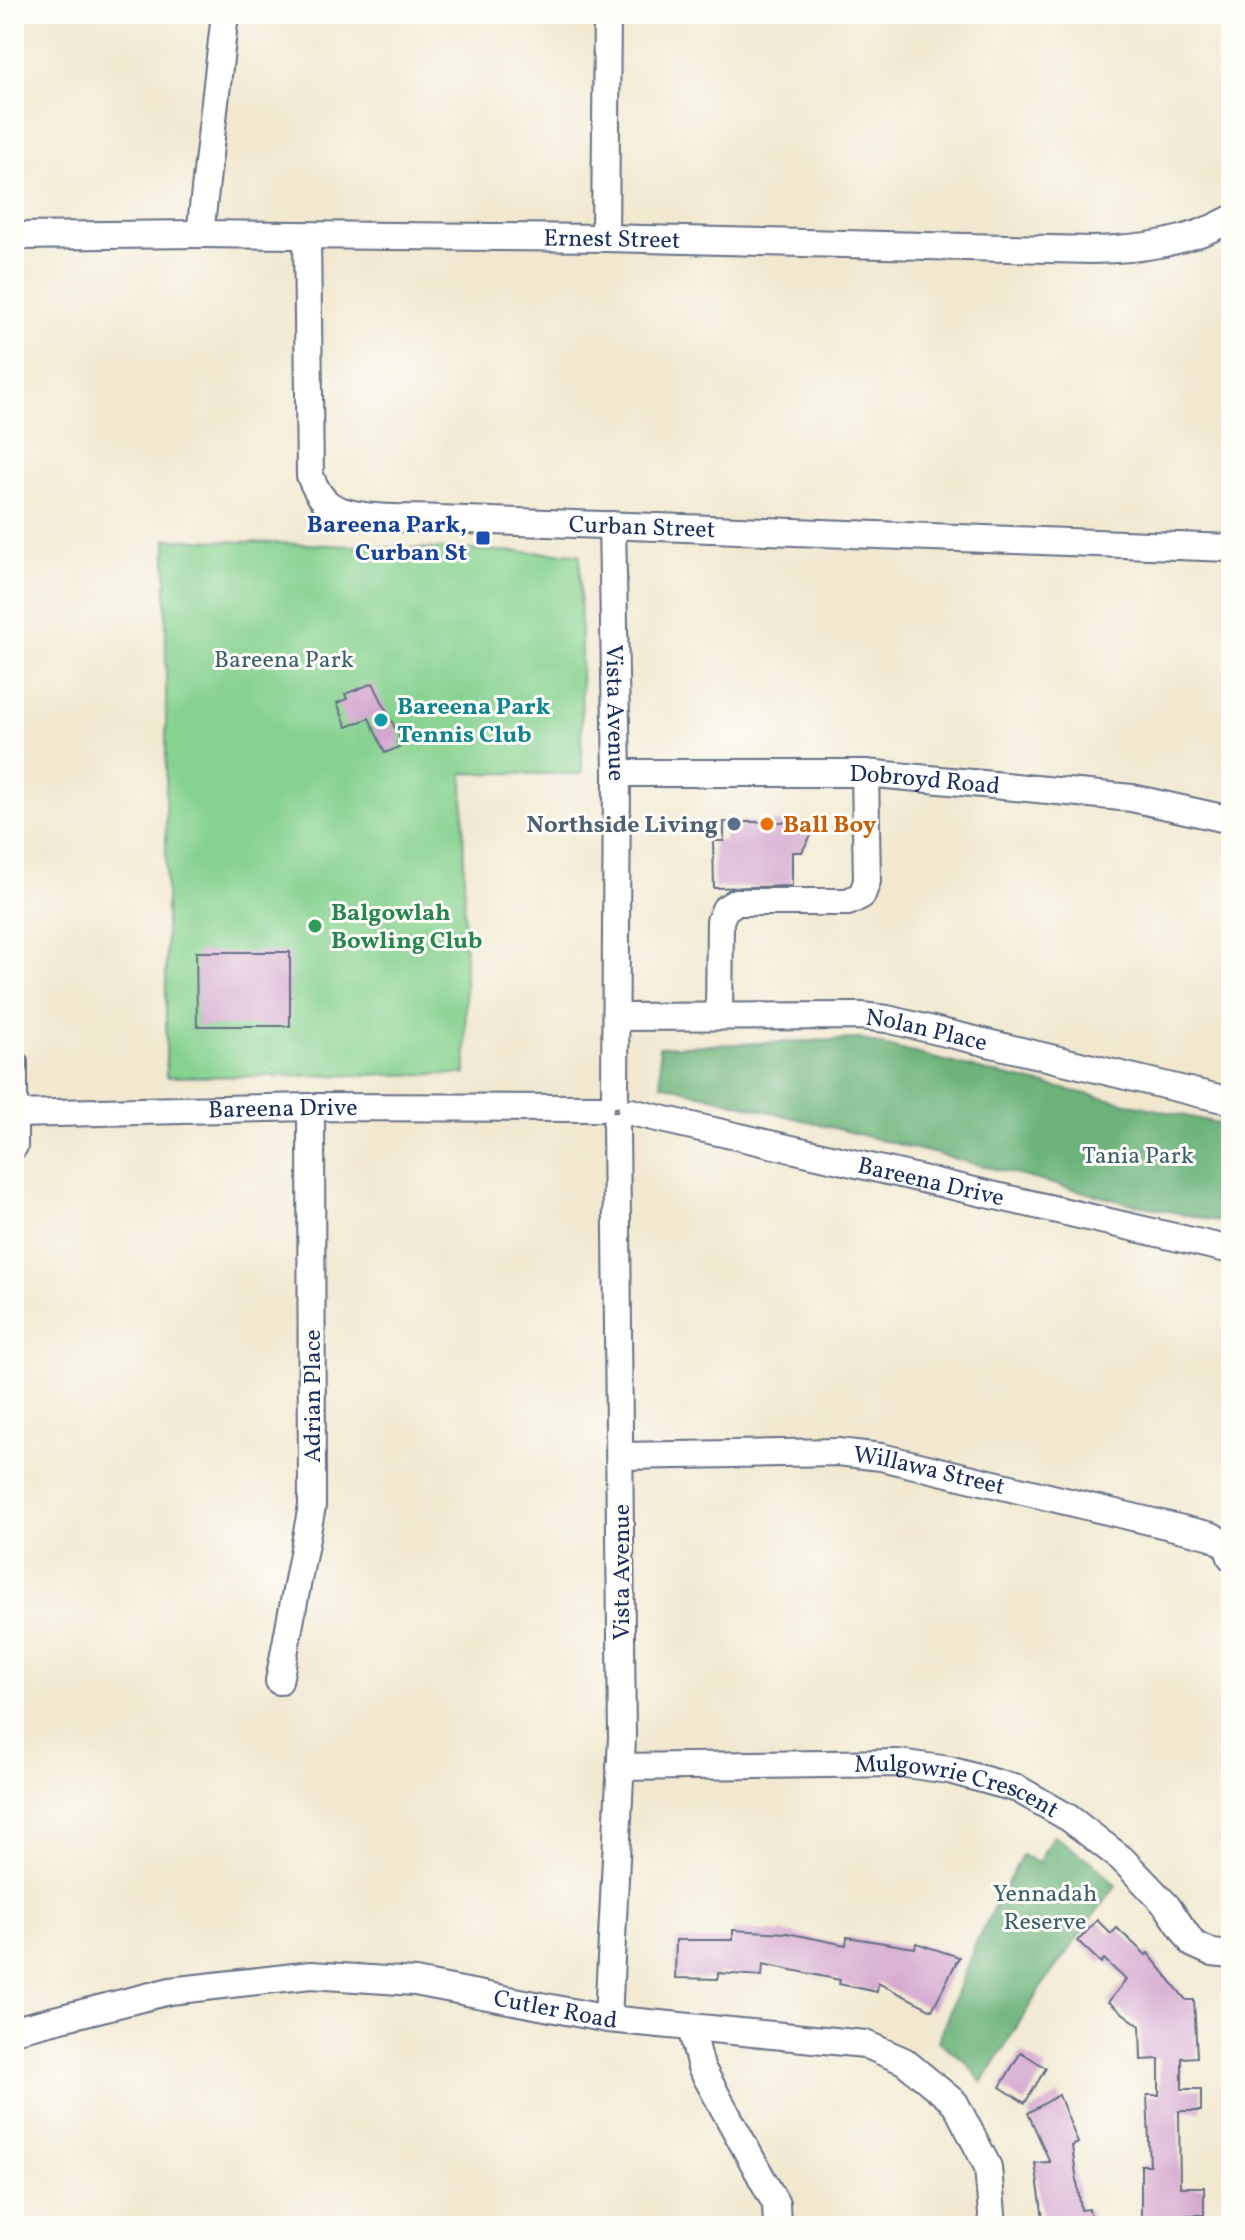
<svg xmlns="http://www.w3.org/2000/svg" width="1245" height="2240" font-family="Vollkorn,serif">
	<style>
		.green { fill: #86d28f; stroke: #508076; stroke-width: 2 }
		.forest { fill: #6cb47a; stroke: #44726c; stroke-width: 2 }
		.building { fill: #d3a5ce }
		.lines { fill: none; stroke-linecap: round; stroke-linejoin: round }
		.minor-casing { stroke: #667086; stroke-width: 30 }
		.minor { stroke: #fff; stroke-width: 26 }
		.transit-dot { fill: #1a4fb4; stroke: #fdfcf7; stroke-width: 3 }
		.culture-dot { fill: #0f9aa8; stroke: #fdfcf7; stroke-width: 3 }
		.service-dot { fill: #5c6f8a; stroke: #fdfcf7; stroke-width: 3 }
		.food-dot { fill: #e8710a; stroke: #fdfcf7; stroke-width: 3 }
		.leisure-dot { fill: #2e9e5b; stroke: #fdfcf7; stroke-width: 3 }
		.labels { text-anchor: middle; stroke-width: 6; stroke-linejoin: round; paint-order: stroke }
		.street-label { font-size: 24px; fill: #1b2f5e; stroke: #fdfcf7 }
		.transit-label { font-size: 24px; font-weight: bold; fill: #164399; stroke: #fdfcf7; text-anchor: end }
		.park-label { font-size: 24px; fill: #3b606d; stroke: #fdfcf7 }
		.culture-label { font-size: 24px; font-weight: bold; fill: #0d838f; stroke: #fdfcf7; text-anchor: start }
		.service-label { font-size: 24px; font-weight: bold; fill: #4e5e75; stroke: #fdfcf7; text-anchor: end }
		.food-label { font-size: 24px; font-weight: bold; fill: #c56008; stroke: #fdfcf7; text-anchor: start }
		.leisure-label { font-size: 24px; font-weight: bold; fill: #27864d; stroke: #fdfcf7; text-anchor: start }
	</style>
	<rect width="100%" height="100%" fill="#fdfcf7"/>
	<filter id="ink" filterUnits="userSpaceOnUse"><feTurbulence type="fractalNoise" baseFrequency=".0125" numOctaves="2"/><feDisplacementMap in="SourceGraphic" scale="16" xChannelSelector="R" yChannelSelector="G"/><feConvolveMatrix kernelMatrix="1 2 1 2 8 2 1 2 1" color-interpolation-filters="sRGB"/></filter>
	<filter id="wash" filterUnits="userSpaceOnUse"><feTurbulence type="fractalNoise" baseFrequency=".006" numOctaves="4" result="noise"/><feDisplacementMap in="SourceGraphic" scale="32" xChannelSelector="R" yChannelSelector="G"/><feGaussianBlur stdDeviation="1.8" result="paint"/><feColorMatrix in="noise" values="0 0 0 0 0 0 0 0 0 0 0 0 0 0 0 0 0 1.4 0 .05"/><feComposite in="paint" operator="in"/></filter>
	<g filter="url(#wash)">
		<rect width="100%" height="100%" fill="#f1e8cf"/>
		<path class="green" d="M166,539L580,554L582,774L463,773L466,1074L166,1077Z"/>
		<g class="forest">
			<path d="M859,1039L992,1073L1231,1126V1224L1124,1202L661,1084L659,1047Z"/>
			<path d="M1053,1835L1094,1864L1116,1885L1042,1986L982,2083L967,2063L938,2041L978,1938L1022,1855L1038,1863Z"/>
		</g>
		<g id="blocks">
			<g class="building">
				<path d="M373,683L401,740L397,742L399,747L385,753L369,718L347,727L337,703L347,699L345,694Z"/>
				<path d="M724,822H818L802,852H792V886L714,888L713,841H724Z"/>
				<path d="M196,952H290V1026H197Z"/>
				<path d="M1097,1920L1111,1934L1117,1928L1146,1955L1148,1953L1186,2000H1194L1197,2057L1182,2058V2089H1201V2111H1179L1180,2187H1204V2215H1182V2226H1141V2165H1150L1147,2095H1159V2059L1141,2060L1140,2026L1108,2002L1126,1980L1104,1959L1101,1963L1078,1941Z"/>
				<path d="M733,1930L787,1933L846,1945L847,1937L915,1948L916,1943L959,1957L932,2010L878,1983L877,1992L839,1984L840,1980L763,1964L762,1976L718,1973V1979L675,1978L676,1940H733Z"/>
				<path d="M1021,2052L1046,2068L1025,2103L1000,2087Z"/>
				<path d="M1059,2095L1078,2143L1072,2146L1081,2210L1089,2209L1093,2226H1044L1035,2163L1050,2162L1028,2113Z"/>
			</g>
		</g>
	</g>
	<g filter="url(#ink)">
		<use href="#blocks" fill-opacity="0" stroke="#667086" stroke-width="2"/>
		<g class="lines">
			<g class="minor-casing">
				<g id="minor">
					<path d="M200,234L225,14"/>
					<path id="s1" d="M14,236L200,234L605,238L1092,250C1141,249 1188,243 1231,219"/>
					<path id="s2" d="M307,236L310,476C314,486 319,496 327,503C350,522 410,517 439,519L1231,548"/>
					<path d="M605,238L607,14"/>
					<path id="s3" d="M612,525L617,773L615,1094"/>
					<path id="s4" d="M617,773H865L1132,798L1231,820"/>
					<path d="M719,1016L720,921L725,909L736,902H848L862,895L867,881L865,773"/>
					<path id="s5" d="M616,1017L861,1016L887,1019L1231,1101"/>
					<path d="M14,1062V1146"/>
					<path id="s6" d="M631,1112L1231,1250"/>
					<path id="s7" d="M15,1114L311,1107L600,1108"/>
					<path id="s8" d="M621,1456L838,1452L881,1457L1212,1536L1227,1546L1231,1557"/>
					<path d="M279,1681L312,1506L311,1107"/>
					<path id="s9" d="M620,1767L898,1763L949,1770L1018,1789L1069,1818L1122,1859L1167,1906L1193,1944L1213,1953L1231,1955"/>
					<path d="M608,2019L622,1738L616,1125"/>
					<path d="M691,2028L701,2067L776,2204L777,2226"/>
					<path id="s10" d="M14,2030L170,1991L311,1975L415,1982L608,2019L865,2044L904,2061L955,2103L988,2167L993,2226"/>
				</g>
			</g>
			<use href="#minor" class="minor"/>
		</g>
	</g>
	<rect class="transit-dot" x="475" y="530" width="16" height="16" rx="4"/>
	<circle class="culture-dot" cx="381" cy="720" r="8"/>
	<circle class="service-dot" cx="734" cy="824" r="8"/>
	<circle class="food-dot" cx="767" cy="824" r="8"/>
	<circle class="leisure-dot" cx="315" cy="926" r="8"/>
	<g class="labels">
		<g class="street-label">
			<text dy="8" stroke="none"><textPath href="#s1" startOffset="598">Ernest Street</textPath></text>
			<text dy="8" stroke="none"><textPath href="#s2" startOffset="590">Curban Street</textPath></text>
			<text dy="8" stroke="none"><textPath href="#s3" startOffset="188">Vista Avenue</textPath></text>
			<text dy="8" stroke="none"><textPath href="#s4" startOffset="308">Dobroyd Road</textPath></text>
			<text dy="8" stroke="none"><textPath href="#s5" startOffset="312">Nolan Place</textPath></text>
			<text dy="8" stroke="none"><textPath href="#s7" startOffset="268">Bareena Drive</textPath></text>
			<text dy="8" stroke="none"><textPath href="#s6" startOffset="308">Bareena Drive</textPath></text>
			<text transform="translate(312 1396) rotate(-90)" y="8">Adrian Place</text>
			<text dy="8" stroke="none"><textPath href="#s8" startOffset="310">Willawa Street</textPath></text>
			<text transform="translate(621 1572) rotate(-90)" y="8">Vista Avenue</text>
			<text dy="8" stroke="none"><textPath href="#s9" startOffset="340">Mulgowrie Crescent</textPath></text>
			<text dy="8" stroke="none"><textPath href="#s10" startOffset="550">Cutler Road</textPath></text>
		</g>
		<g class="transit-label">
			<text x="467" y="532">Bareena Park,<tspan x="467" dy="28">Curban St</tspan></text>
		</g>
		<g class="park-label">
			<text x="284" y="667">Bareena Park</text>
			<text x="1138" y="1163">Tania Park</text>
			<text x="1045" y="1901">Yennadah<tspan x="1045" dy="28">Reserve</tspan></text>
		</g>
		<g class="culture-label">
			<text x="397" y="714">Bareena Park<tspan x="397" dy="28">Tennis Club</tspan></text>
		</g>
		<g class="service-label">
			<text x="718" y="832">Northside Living</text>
		</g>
		<g class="food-label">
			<text x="783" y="832">Ball Boy</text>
		</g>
		<g class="leisure-label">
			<text x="331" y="920">Balgowlah<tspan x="331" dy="28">Bowling Club</tspan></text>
		</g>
	</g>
	<rect width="1245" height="2240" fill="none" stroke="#fdfcf7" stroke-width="48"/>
</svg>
